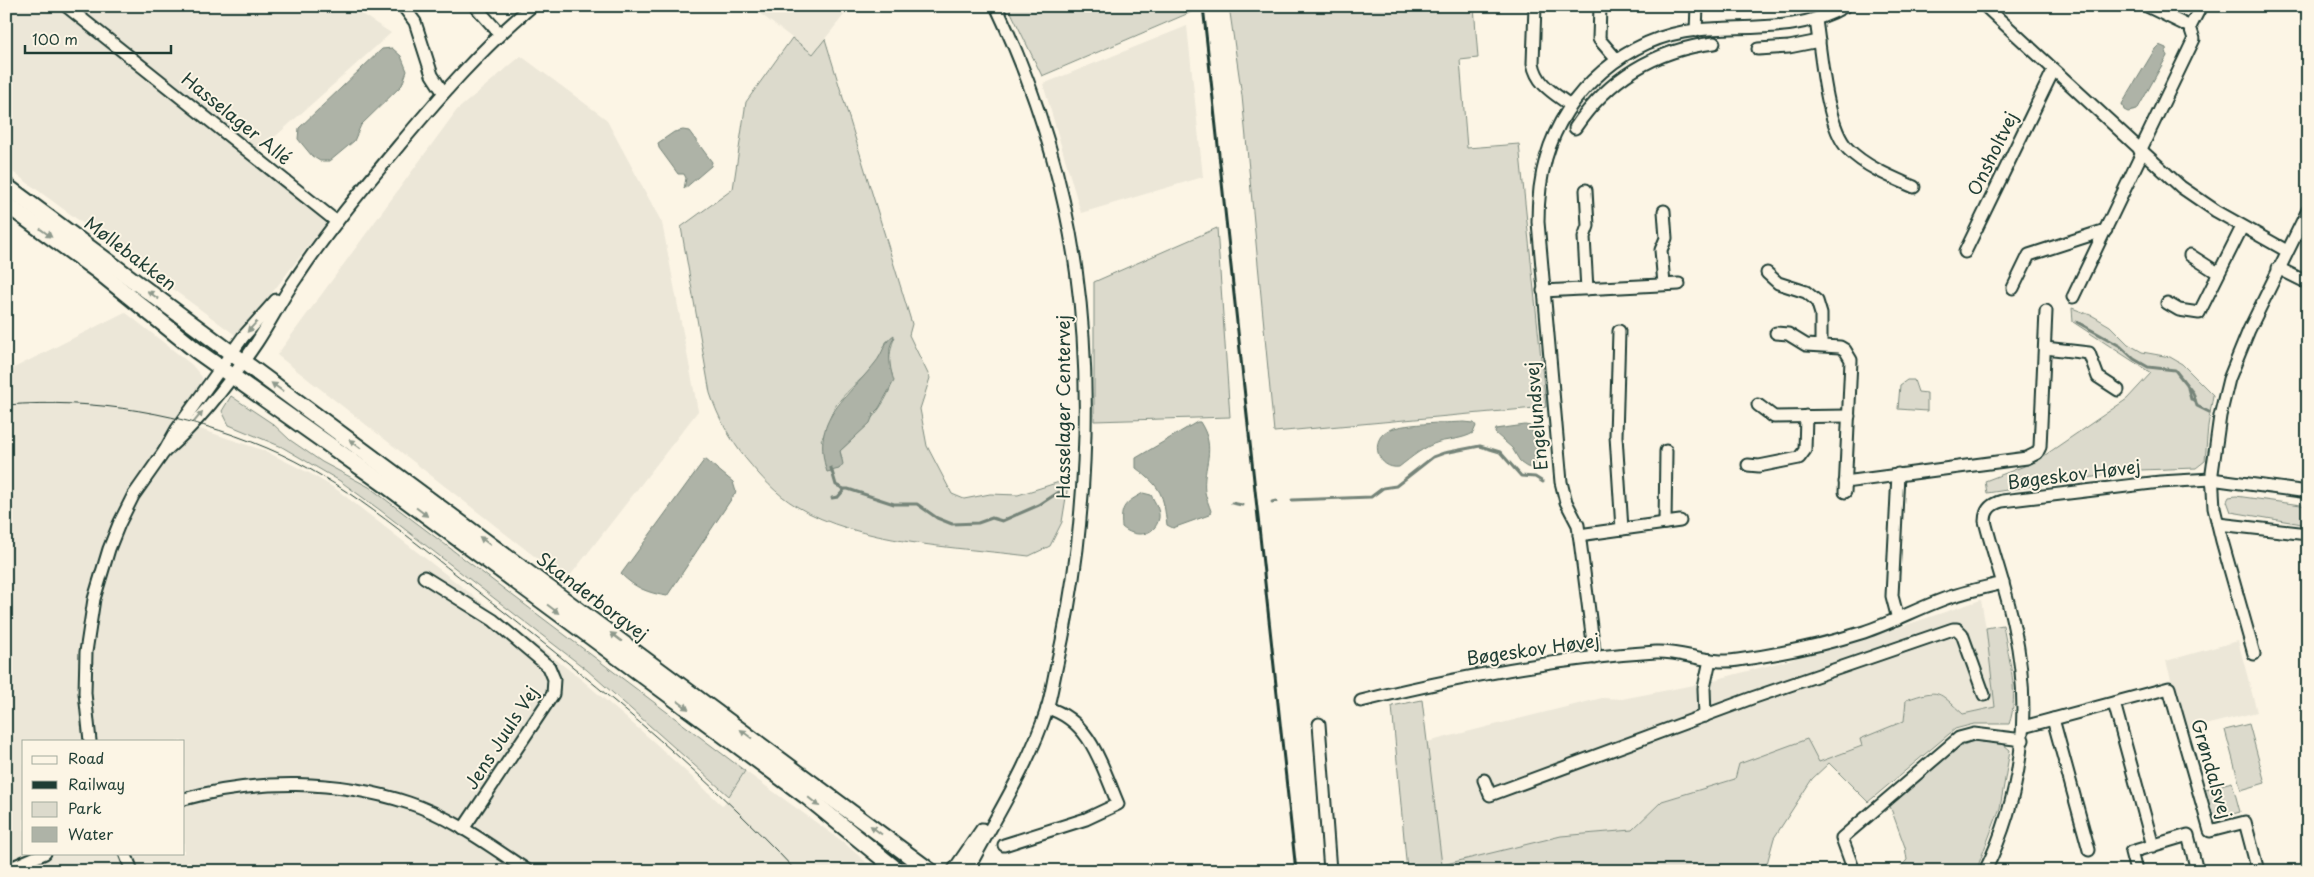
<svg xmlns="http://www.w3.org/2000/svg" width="2314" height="877" font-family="'Playpen Sans',sans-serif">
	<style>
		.built { fill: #ece7d8; fill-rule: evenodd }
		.green { fill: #dcdacc; stroke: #7e8c80; fill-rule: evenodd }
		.water { fill: #aeb3a7; stroke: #758479 }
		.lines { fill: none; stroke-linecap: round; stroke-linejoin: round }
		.stream { stroke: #758479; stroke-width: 3 }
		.minor-casing { stroke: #1f3d34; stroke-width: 15 }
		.major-casing { stroke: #1f3d34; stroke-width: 19 }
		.minor { stroke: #fcf5e5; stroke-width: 11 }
		.major { stroke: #fcf5e5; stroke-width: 15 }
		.tram { stroke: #1f3d34; stroke-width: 1 }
		.rail { stroke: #1f3d34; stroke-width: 3 }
		.oneway { fill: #8e998c }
		.labels { text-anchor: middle; stroke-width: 4; stroke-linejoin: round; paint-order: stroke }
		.street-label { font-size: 18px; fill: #1f3d34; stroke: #fcf5e5 }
	</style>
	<rect width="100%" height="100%" fill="#fcf5e5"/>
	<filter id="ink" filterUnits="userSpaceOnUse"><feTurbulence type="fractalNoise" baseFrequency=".02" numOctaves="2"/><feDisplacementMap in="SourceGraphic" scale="10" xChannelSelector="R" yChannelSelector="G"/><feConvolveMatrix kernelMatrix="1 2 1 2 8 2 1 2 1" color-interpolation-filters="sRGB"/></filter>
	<g filter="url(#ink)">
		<g class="built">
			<path d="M6,6H59L67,14L76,6H349L391,33L249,160L326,223L238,337L6,167Z"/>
			<path d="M750,6H851L813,54Z"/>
			<path d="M1187,26L1203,177L1081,213L1043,84Z"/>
			<path d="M521,56L606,119L662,223L698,411L566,581L277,355L457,110Z"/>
			<path d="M125,312L192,365L202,377V386L180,415L200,429L265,451L311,474L336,489L582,680L654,742L723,806L745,771L842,841L876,871H6V372ZM24,741H184V853H24Z"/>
			<path d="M1981,600L1986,628L1995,707L1963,714L1939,693L1929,692L1906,700L1904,721L1860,739L1862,745L1819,762L1807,739L1735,779L1662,801L1632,830L1561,836L1441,865L1427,742L1602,698L1622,699L1699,684L1849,644Z"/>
			<path d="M2238,641L2257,712L2185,730L2166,661Z"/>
		</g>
		<g class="green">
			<path d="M1008,6H1195L1196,10L1042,76Z"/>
			<path d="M1229,6H1474L1478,58L1460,60L1467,148L1519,144L1546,407L1274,432L1242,96Z"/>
			<path d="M792,38L813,54L825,39L912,324L909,335L930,378L920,409L927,446L952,494L964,499L990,494L1018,495L1069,479L1062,522L1050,546L1029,556C956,547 859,544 796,506C776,494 761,477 746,459C730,439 718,418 710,393L681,227L733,189L746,102ZM895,337C891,344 889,359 889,367C889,371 891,370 892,374C895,400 857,435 840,451L842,459L821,440C828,429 829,415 837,404C852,383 880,369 886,342Z"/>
			<path d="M1217,228L1230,417L1094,421V282Z"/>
			<path d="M2072,308L2093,316L2110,326L2128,344L2142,352L2170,357L2182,364L2213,395L2208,426L2205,461L2196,468L2140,470L1987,493L1985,481L2035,462L2127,399L2151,373L2073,322Z"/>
			<path d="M1907,380H1914L1918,392L1927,393V411L1898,409L1900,385Z"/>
			<path d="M231,396L273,424L290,440L322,462L369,487L745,771L729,796L587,670L380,510L340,481L282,447L229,425L222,411Z"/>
			<path d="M2236,496L2308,506V525L2231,512L2227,501L2229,497Z"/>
			<path d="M2003,625C2008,656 2020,695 2009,724H1974L1955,729L1868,802L1829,763L1812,779L1774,838L1765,871H1407L1392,706L1422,700L1442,865L1561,836L1632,830L1662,801L1735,779L1739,764L1807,739L1819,762L1862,746L1860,739L1904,721L1906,700C1941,688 1937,691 1963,714L1995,707L1986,628Z"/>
			<path d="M2249,724L2265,783L2241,790L2225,730Z"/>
			<path d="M1972,741L2003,744L2010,750L2000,808L1976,871H1897L1907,860L1905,847L1890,806L1958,748Z"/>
			<path d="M2232,782L2240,812L2211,820L2202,790Z"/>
		</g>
		<g class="water">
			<path d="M2159,45L2166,48L2167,56L2137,110L2128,112L2124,110L2122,104L2155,49Z"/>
			<path d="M392,48L401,56L407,71L402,85L361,125L354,141L330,161H320L312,156L298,139L299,128L382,49Z"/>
			<path d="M683,130L689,131L712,162L711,166L684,189L686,178L684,174H678L659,148L658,143L674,132Z"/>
			<path d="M894,335C894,339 891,343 890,347C889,359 890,369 894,381L879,408L874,413L870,423L840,451L843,464L839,469L827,472C810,419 846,400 875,363C883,354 884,341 894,335Z"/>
			<path d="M1197,422H1200C1218,450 1202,465 1205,492C1206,498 1209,505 1211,511L1209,515L1173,528L1167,525C1163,494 1162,488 1136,468V458Z"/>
			<path d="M1464,422L1474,423L1476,426L1473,433C1463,439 1451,439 1439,442C1423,447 1412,457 1399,467C1378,470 1369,441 1387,431C1399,423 1447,423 1464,422Z"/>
			<path d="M1525,425L1530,426C1536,438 1541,456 1533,468L1527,467L1521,463L1512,448L1495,433L1496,429Z"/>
			<path d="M705,459L733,482L736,492L667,596C648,593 635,588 621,574Z"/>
			<path d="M1143,493L1151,495C1155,502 1160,510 1159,518C1155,537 1134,538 1122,527C1120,506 1125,503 1143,493Z"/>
		</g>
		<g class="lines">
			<g class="stream">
				<path d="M2077,322L2120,346L2134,359L2148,367L2175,370L2193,393L2197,406L2209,412"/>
				<path d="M2188,388L2191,399L2195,400"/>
				<path d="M831,468L836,485L844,489H848L894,504H917L937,518L952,524L978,523L992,518L1002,521L1039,505L1059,492"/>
				<path d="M832,498L838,497L844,490"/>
				<path d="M1292,500L1371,497L1383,488L1396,486L1433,457L1444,453L1480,446L1500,452L1521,476L1535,477L1543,482"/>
				<path d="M1272,502L1276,501"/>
				<path d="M1232,503L1242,505"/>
			</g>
			<g class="minor-casing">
				<g id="minor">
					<path d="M66,6L337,222"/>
					<path d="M403,6L415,22L432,75L443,92"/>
					<path d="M475,6L500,34"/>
					<path d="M1535,6L1533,63C1537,85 1554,93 1570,105"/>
					<path d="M1600,6L1599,39L1617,60"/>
					<path d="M1985,6L2181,187L2216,211L2287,251"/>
					<path d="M2147,6L2190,27"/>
					<path d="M1816,20C1821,52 1826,127 1848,149C1866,167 1891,177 1914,187"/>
					<path d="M1696,31L1697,6"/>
					<path d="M1758,49L1789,47L1819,41"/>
					<path d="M1575,128C1608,79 1655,50 1714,43"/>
					<path d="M2140,151L2194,39L2190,27L2201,6"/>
					<path d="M1586,190L1588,226L1584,237L1587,289"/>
					<path d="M1965,252L2053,71"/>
					<path d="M2190,255L2218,273"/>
					<path d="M2278,268L2308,283"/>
					<path d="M1767,273L1778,283L1806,292L1817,301L1821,314V345"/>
					<path d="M1664,284L1661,250L1666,238L1664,211"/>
					<path d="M2013,288L2029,255L2106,230"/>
					<path d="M1543,291L1679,284"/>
					<path d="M2073,297L2142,153"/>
					<path d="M2167,303L2179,310L2199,313L2242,227"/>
					<path d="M1619,331L1616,436L1622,529"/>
					<path d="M1776,333L1788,334L1806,345L1840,347L1845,350L1851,360L1845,492"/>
					<path d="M2045,348L2089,353L2098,377L2118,390"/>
					<path d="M1758,405L1774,417L1849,416"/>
					<path d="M164,452C198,423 232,379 257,342C271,321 282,298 297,277C328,230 365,186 401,143C442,94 483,47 532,6"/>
					<path d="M1748,465L1759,466L1799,458L1805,450L1806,416"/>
					<path d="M1898,474L1892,596L1898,619"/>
					<path d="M1845,482L2027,458L2037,453L2040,447L2046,311"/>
					<path d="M1665,523L1666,451"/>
					<path d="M2218,524L2308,534"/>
					<path d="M1579,535L1680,521"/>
					<path d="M424,577L493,620L549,667L554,679L553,694L463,829"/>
					<path d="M2254,654L2222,541L2214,508L2212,473L2220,416L2229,379L2249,330L2308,210"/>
					<path d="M1595,658L1578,525L1566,502L1561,482L1538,222C1538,200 1540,179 1546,158C1565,91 1627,37 1697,30C1747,25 1800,33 1845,6"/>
					<path d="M1361,701C1458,677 1556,658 1656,652C1684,651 1710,665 1738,660C1780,654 1823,645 1864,632C1891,623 1917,609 1944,599C1963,592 1983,588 2003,583"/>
					<path d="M2114,703L2153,846"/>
					<path d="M1705,716L1704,688L1710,660"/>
					<path d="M2053,719L2089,850"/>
					<path d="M1319,724L1330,871"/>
					<path d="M2023,727L2169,688L2210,831L2245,822L2258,871"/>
					<path d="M90,741L85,693L86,652L94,599L109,549L119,524L133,496L164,452L177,429L243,337L276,300"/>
					<path d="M1484,780L1490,795L1752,698L1953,629H1957L1962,634L1984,695"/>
					<path d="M184,799C257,779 336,779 409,803C452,817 490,846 528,871"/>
					<path d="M1004,845L1086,819L1118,804C1102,767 1091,720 1047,708"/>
					<path d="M125,853L132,871"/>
					<path d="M6,870L45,853"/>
					<path d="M953,871L982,829"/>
					<path d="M967,871C995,818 1029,766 1047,709C1051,696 1053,682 1056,669C1065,629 1072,589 1077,549C1099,354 1080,184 996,6"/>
					<path d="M1854,871L1842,838L1959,738L1974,734L2023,740"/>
					<path d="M1985,871C2023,794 2032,710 2014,627C2007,592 1994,557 1985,521C1985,510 1991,504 2002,501L2160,482L2211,479L2308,492"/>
					<path d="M2136,871L2131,852L2188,835L2197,871"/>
				</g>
			</g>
			<g class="major-casing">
				<g id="major">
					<path d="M6,186L930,871"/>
					<path d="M6,204L98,271L197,351L383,483L806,796L898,871"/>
				</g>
			</g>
			<use href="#minor" class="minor"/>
			<use href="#major" class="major"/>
			<path class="tram" d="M6,405C95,398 184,413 267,448C343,480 406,536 471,586C585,675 697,765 796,871"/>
			<path class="rail" d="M1203,6L1296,871"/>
		</g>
		<defs><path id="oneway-solid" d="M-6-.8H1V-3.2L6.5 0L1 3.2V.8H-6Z" transform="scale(1.25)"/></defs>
		<g class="oneway">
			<use href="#oneway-solid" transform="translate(46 233) rotate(36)"/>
			<use href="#oneway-solid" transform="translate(153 295) rotate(-144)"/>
			<use href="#oneway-solid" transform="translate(252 327) rotate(132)"/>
			<use href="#oneway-solid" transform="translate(277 387) rotate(-144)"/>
			<use href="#oneway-solid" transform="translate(198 417) rotate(-51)"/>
			<use href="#oneway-solid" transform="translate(355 444) rotate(-143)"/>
			<use href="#oneway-solid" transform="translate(422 512) rotate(37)"/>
			<use href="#oneway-solid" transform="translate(485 541) rotate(-143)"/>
			<use href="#oneway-solid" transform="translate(553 609) rotate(37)"/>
			<use href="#oneway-solid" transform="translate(616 637) rotate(-143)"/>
			<use href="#oneway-solid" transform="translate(683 705) rotate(37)"/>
			<use href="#oneway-solid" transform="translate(746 734) rotate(-143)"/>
			<use href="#oneway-solid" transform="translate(814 802) rotate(39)"/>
			<use href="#oneway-solid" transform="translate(876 830) rotate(-143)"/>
		</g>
	</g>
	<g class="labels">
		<g class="street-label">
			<text transform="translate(236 119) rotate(39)" y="6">Hasselager Allé</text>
			<text transform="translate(1993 154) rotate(-64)" y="6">Onsholtvej</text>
			<text transform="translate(130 254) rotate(37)" y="6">Møllebakken</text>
			<text transform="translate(1064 407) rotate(-90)" y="6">Hasselager Centervej</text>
			<text transform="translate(1537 416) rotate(-95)" y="6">Engelundsvej</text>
			<text transform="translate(2074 475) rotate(-7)" y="6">Bøgeskov Høvej</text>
			<text transform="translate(592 597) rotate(37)" y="6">Skanderborgvej</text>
			<text transform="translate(1533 650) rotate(-8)" y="6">Bøgeskov Høvej</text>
			<text transform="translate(502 738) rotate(-57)" y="6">Jens Juuls Vej</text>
			<text transform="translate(2211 769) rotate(74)" y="6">Grøndalsvej</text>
		</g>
	</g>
	<rect width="2314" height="877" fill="none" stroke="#fcf5e5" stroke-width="25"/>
	<rect x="12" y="12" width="2289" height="852" fill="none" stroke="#1f3d34" stroke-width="2" filter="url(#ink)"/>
	<rect x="22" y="740" width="162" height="115" fill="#fcf5e5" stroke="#a4ab9e"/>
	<rect x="32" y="756" width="25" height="8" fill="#fcf5e5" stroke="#a4ab9e"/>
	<text x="68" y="764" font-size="15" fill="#1f3d34">Road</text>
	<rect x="32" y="781" width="25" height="8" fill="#1f3d34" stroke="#a4ab9e"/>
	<text x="68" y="790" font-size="15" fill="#1f3d34">Railway</text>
	<rect x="32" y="802" width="25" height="15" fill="#dcdacc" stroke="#a4ab9e"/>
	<text x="68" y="814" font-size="15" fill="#1f3d34">Park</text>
	<rect x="32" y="827" width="25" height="15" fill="#aeb3a7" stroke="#a4ab9e"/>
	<text x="68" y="840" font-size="15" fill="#1f3d34">Water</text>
	<path d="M25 45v8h146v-8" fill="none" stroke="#1f3d34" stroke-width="2.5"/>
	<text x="32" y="45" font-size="15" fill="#1f3d34" stroke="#fcf5e5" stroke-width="4" paint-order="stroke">100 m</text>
</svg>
